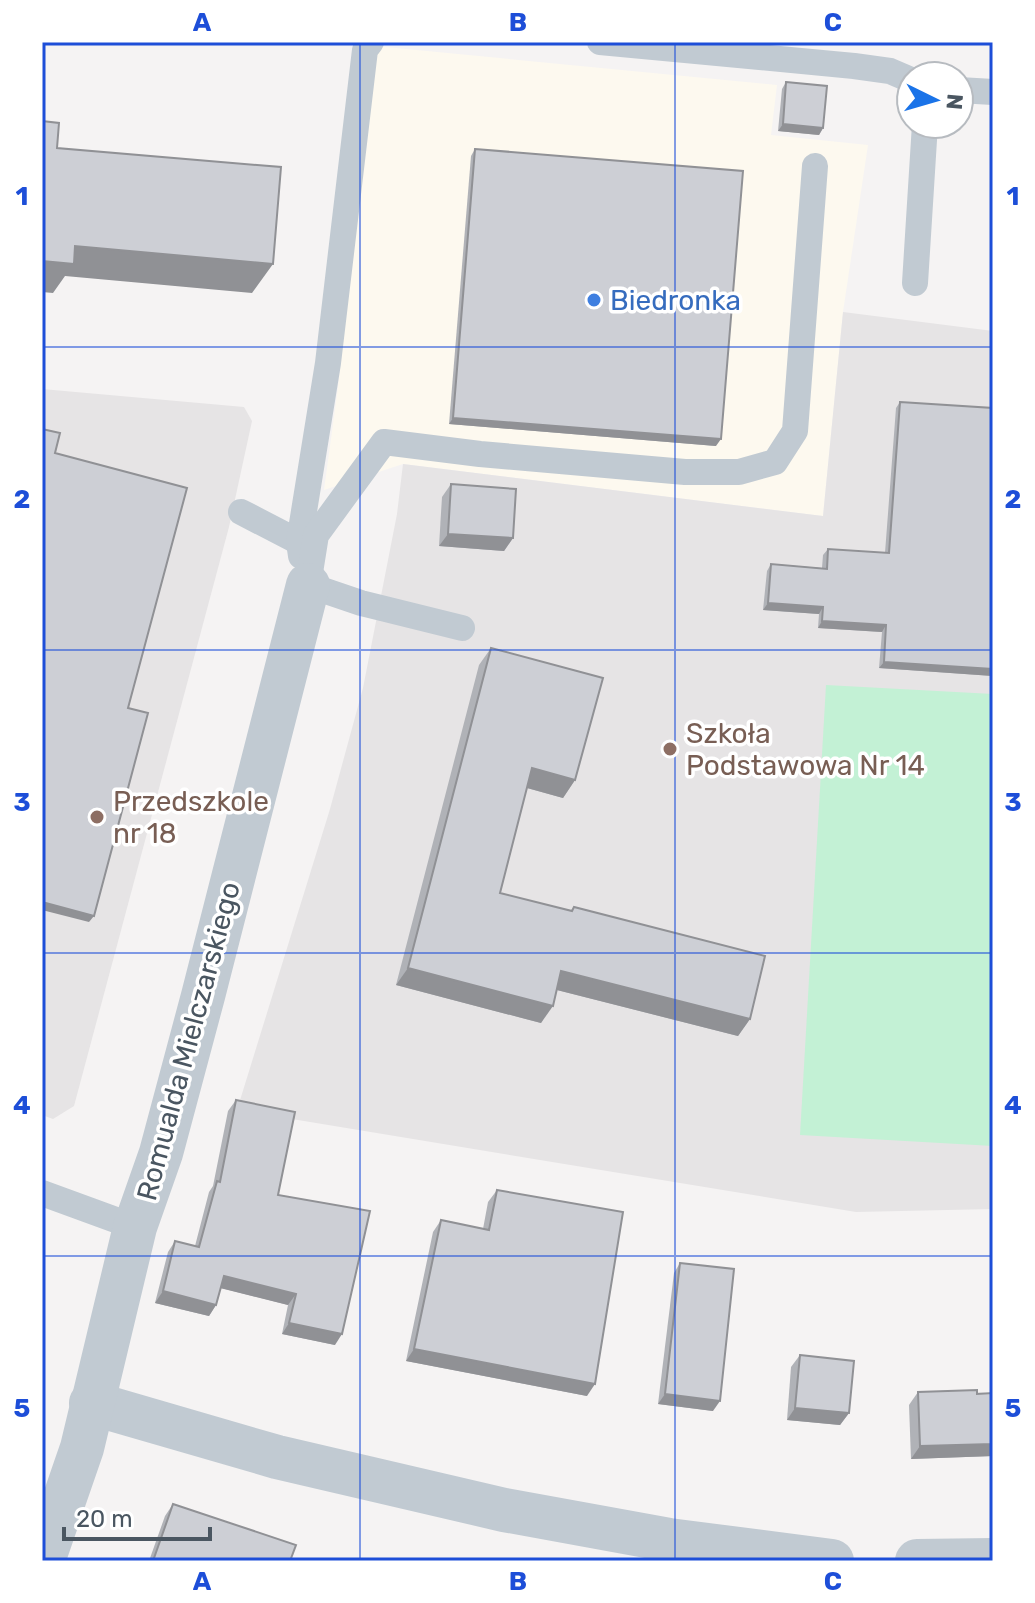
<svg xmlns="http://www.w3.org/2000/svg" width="1035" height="1603" font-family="Rubik,sans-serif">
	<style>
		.commercial { fill: #fdf9ef }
		.education { fill: #e6e4e5 }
		.green { fill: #c3f1d5 }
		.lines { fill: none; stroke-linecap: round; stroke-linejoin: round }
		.lane { stroke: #c1cad2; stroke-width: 26 }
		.street { stroke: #c1cad2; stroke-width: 44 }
		.wall { fill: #b0b2b7 }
		.shaded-wall { fill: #909195 }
		.building { fill: #cdcfd5; stroke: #909195; stroke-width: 2 }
		.grid { fill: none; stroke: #1d4ed8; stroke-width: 2; stroke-opacity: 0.55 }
		.shop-dot { fill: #3f7fe0; stroke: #fff; stroke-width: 3 }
		.education-dot { fill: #8d6e63; stroke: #fff; stroke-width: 3 }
		.labels { text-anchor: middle; stroke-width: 7; stroke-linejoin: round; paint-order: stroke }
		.shop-label { font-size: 28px; fill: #366cbe; stroke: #fff; text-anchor: start }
		.education-label { font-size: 28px; fill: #785e54; stroke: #fff; text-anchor: start }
		.street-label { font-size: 28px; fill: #4a5661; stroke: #fff }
		.neatline { fill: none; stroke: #1d4ed8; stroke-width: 3 }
		.grid-label { font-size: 26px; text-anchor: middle; font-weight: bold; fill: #1d4ed8 }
	</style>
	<rect width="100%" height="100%" fill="#f5f3f3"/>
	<path class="commercial" d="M375,46L777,85L771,135L868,145L843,312L823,516L403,464L324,490L338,387Z"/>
	<g class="education">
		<path d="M843,312L993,331V1209L856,1212L237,1110L330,809L363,688L397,514L403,464L823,516Z"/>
		<path d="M42,389L244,407L252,421L229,527L74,1106L53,1119L42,1115Z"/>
	</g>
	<path class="green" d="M826,685L993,694V1146L800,1135Z"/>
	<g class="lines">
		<g class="lane">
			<path d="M600,42L854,66L890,71L911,80"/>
			<path d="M959,90L993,92"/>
			<path d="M915,283L925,124"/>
			<path d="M241,512L299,542"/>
			<path d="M301,556L299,542L328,363L365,50L371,42"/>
			<path d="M308,585L316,535L384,442L480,454L685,472H739L775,462L795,431L815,166"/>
			<path d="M308,585L361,603L462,628"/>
			<path d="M42,1193L135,1227"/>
		</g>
		<g class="street">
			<path d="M91,1403L277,1457L504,1510L669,1540L832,1561"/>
			<path d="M43,1561L82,1448L135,1227L161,1153L203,996L308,585"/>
			<path d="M917,1561L993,1560"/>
		</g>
	</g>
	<g class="wall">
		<path d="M786,82L823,128L819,135L778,131L782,89Z"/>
		<path d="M475,149L716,446L449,424L471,156Z"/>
		<path d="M900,402L993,676L879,668L882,632L818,628L819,614L763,610L767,571L771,564L822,568L823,555L828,549L885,553L896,408Z"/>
		<path d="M451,484L513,538L504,551L439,546L442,497Z"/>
		<path d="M491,648L575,780L563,798L527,788L500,893L571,911L574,907L750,1019L738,1036L557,990L541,1023L396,985L479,665Z"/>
		<path d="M236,1100L278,1195L335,1345L282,1334L288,1305L221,1288L216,1305L209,1316L155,1303L168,1252L175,1241L195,1246L209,1192L213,1186L228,1111Z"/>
		<path d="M497,1190L587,1396L406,1361L433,1232L441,1220L483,1229L488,1202Z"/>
		<path d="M680,1263L713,1411L658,1404L674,1273Z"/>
		<path d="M800,1355L849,1413L840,1425L787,1420L791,1367Z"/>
		<path d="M918,1392L993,1393V1456L911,1459L909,1405Z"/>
		<path d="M173,1504L290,1561H149L165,1516Z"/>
	</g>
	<g class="shaded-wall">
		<path d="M783,124L823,128L819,135L778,131Z"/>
		<path d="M75,246L273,264L252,293L65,276L53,293L42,292V261Z"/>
		<path d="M453,418L721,439L716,446L449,424Z"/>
		<path d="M448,534L513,538L504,551L439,546Z"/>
		<path d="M768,603L823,607L819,614L763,610Z"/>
		<path d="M822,621L886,625L882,632L818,628Z"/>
		<path d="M884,662L993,669V676L879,668Z"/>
		<path d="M532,768L575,780L563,798L520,786Z"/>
		<path d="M42,902L94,916L89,922L42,910Z"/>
		<path d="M408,968L553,1006L541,1023L396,985Z"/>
		<path d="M561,971L750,1019L738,1036L549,988Z"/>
		<path d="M224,1276L296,1294L288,1305L216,1287Z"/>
		<path d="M163,1291L216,1305L209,1316L155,1303Z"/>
		<path d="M289,1323L342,1334L335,1345L282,1334Z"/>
		<path d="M414,1349L595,1384L587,1396L406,1361Z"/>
		<path d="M665,1394L720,1401L713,1411L658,1404Z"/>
		<path d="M795,1408L849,1413L840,1425L787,1420Z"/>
		<path d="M993,1444V1456L911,1459L920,1446Z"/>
	</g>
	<g class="building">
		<path d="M786,82L827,86L823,128L783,124Z"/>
		<path d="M42,121L59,123L57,148L281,167L273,264L75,246L74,264L42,261Z"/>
		<path d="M475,149L743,171L721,439L453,418Z"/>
		<path d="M900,402L993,408V669L884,662L886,625L822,621L823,607L768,603L771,564L827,569L828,549L889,553Z"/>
		<path d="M42,429L60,433L55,453L187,488L128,708L148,713L94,916L42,902Z"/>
		<path d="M451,484L516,489L513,538L448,534Z"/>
		<path d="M491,648L603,678L575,780L532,768L500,893L572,911L574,907L765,956L750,1019L561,971L553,1006L408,968Z"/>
		<path d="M236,1100L295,1112L278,1195L370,1211L342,1334L289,1323L296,1294L224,1276L216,1305L163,1291L175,1241L199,1247L217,1181L220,1182Z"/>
		<path d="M497,1190L623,1212L595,1384L414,1349L441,1220L489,1230Z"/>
		<path d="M680,1263L734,1269L720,1401L665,1394Z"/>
		<path d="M800,1355L854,1361L849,1413L795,1408Z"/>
		<path d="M977,1390V1394L993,1393V1444L920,1446L918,1392Z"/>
		<path d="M173,1504L296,1545L290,1561H153Z"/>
	</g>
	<path class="grid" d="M360,42V1561M675,42V1561M42,347H993M42,650H993M42,953H993M42,1256H993"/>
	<circle class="shop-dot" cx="594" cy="300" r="8"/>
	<g class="education-dot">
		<circle cx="670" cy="749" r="8"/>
		<circle cx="97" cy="817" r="8"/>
	</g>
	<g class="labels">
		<g class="shop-label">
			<text x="610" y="310">Biedronka</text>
		</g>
		<g class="education-label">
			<text x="686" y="743">Szkoła<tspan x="686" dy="32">Podstawowa Nr 14</tspan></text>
			<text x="113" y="811">Przedszkole<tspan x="113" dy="32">nr 18</tspan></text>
		</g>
		<g class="street-label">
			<text transform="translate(188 1041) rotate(-75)" y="10">Romualda Mielczarskiego</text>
		</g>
	</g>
	<rect width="1035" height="1603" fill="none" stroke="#ffffff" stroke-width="88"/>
	<g transform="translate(935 100) rotate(95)"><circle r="38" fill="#ffffff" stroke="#b7bbc0" stroke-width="2"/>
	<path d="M0-6L14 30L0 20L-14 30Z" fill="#1a73e8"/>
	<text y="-12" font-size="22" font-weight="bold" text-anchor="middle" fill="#4a5661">N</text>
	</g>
	<path d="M64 1527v12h146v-12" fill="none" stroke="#4a5661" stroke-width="4"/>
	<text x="76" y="1527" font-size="24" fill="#4a5661" stroke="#ffffff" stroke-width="6" paint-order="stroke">20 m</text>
	<rect x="44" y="44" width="947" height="1515" class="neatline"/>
	<g class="grid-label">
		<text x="202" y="31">A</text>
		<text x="518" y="31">B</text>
		<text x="833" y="31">C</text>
		<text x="22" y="205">1</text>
		<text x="1013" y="205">1</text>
		<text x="22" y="508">2</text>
		<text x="1013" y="508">2</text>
		<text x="22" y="811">3</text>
		<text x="1013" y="811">3</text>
		<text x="22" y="1114">4</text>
		<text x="1013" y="1114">4</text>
		<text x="22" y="1417">5</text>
		<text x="1013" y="1417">5</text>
		<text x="202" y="1590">A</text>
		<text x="518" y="1590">B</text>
		<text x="833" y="1590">C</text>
	</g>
</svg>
